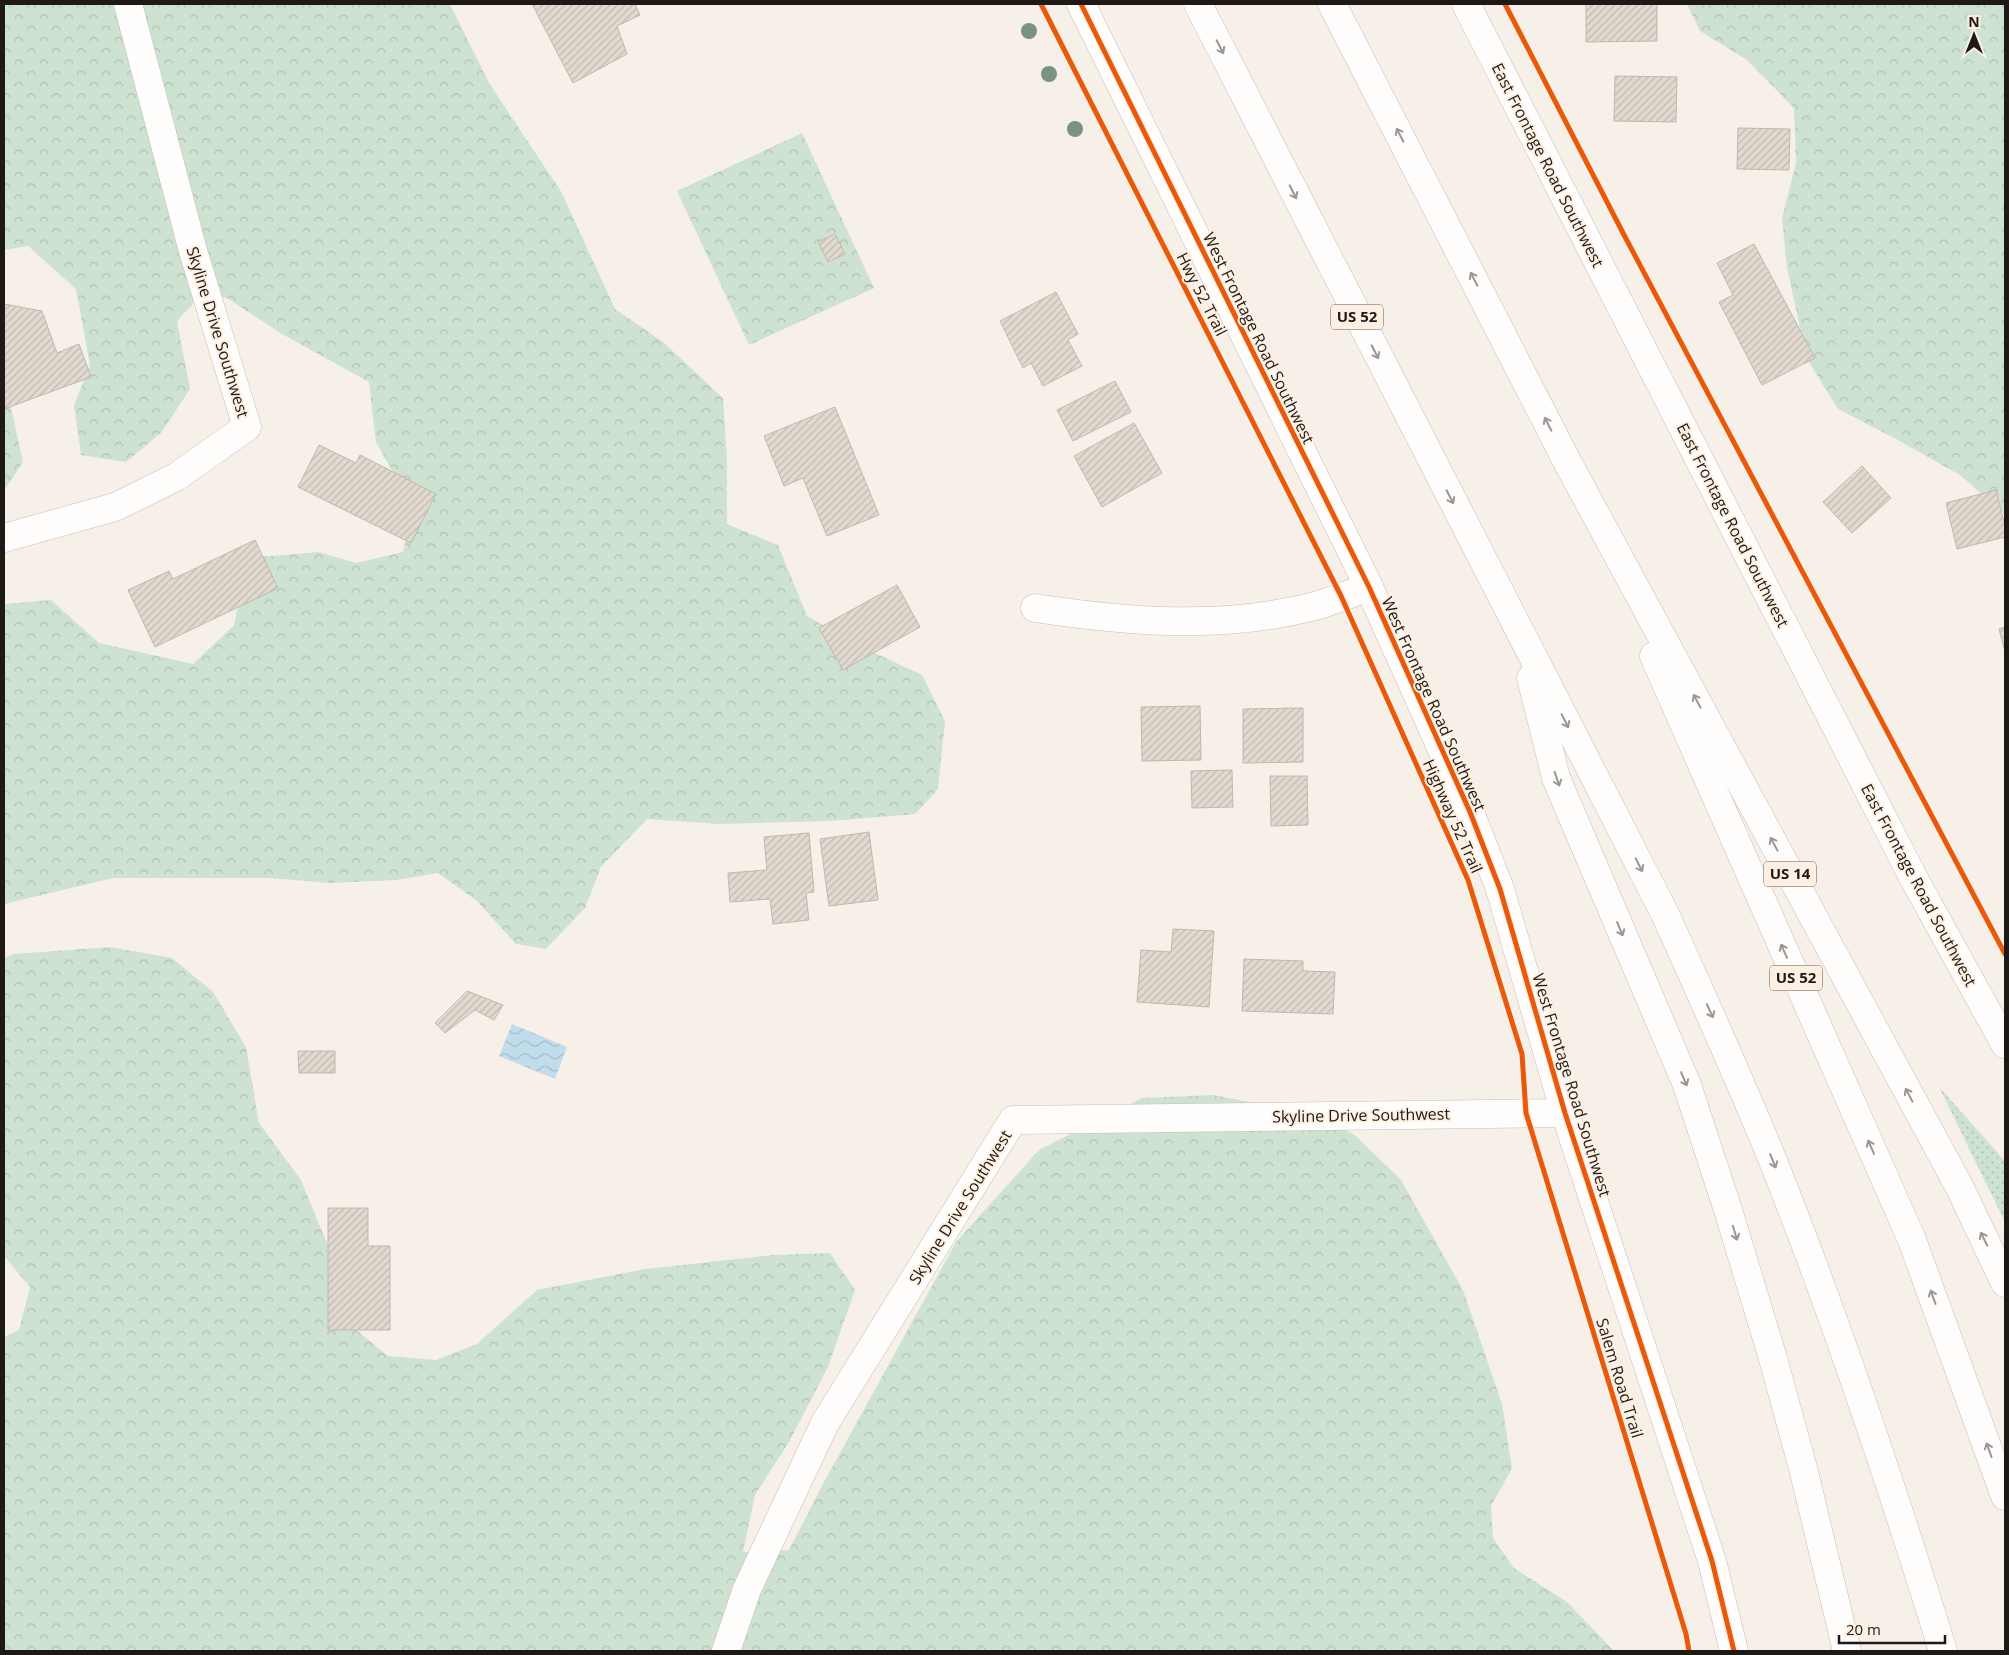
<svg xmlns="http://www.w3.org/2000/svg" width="2009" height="1655" font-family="'Open Sans',sans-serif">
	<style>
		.grass { fill: url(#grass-dots) }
		.forest { fill: url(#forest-crowns) }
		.water { fill: url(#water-waves) }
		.building { fill: url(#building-hatch); stroke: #beb8b3 }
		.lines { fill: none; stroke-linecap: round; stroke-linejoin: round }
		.minor-casing { stroke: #c4beb9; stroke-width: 29 }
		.tertiary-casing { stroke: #c4beb9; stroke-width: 29 }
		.motorway-casing { stroke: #c4beb9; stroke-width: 29 }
		.minor { stroke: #fefdfc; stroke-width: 28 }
		.tertiary { stroke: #fefdfc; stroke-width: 28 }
		.motorway { stroke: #fefdfc; stroke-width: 28 }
		.cycleway-casing { stroke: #fdf0e3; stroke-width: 8 }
		.cycleway { stroke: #e8590c; stroke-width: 5 }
		.tree { fill: #7a9282 }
		.oneway { stroke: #999694 }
		.labels { text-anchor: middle; stroke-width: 4; stroke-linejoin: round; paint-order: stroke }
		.shield { fill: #fdf0e3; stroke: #615a53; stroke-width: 1 }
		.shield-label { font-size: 15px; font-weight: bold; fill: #1e1915 }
		.street-label { font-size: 16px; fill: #1e1915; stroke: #fdf0e3 }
	</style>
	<defs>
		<pattern id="grass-dots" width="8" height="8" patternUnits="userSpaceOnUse" patternTransform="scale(1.25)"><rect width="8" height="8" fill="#cee2d1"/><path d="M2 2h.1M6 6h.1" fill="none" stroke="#b0c1b3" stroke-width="1.8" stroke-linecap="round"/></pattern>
		<pattern id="forest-crowns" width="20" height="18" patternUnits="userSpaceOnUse" patternTransform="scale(1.25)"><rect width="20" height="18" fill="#cee2d1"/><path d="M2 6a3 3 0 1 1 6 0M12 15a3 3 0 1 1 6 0" fill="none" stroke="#b0c1b3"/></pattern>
		<pattern id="water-waves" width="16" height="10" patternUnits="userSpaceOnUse" patternTransform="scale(1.25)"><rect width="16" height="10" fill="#c1ddec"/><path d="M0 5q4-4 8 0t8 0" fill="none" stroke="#a5bdca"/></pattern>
		<pattern id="building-hatch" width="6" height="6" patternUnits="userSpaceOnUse" patternTransform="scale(1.25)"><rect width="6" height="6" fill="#e2d9cf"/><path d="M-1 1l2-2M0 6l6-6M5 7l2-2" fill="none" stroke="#c1bab1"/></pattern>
	</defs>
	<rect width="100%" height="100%" fill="#f7f0e9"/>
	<path class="grass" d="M1939,1087L2005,1161V1222Z"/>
	<g class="forest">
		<path d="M4,4H450L489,83L562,193L615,309L663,342L723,398L727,458V524L778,545L807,616L858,645L922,675L945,721L938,789L915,814L830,821L718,824L647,819L601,867L585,908L546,949L516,944L477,901L438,873L397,880L331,883L269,878H113L4,904V604L51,600L99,643L193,664L234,625L248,558L319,552L356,563L403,552L413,508L376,442L369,382L282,334L227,298L202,294L177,321L190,389L161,433L126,462L81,455L74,405L90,366L76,289L28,246L4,250Z"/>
		<path d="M1687,4H2005V514L1960,475L1896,439L1838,409L1807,359L1787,268L1782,218L1796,163L1794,108L1747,60L1700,31Z"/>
		<path d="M802,133L874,288L749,345L677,191Z"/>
		<path d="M4,394L10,403L23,462L4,491Z"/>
		<path d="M110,947L172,958L213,992L246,1047L259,1123L301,1180L328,1246L349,1324L388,1356L436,1360L477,1344L537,1290L645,1269L773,1255L830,1253L855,1290L828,1367L789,1442L755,1495L743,1552L789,1550L823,1484L956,1242L1039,1150L1142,1098L1213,1095L1321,1116L1356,1136L1401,1180L1463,1290L1502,1404L1512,1468L1491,1506L1493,1538L1514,1568L1567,1602L1614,1651H4V1337L19,1330L30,1287L4,1256V958L14,954Z"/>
	</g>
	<path class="water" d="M512,1024L567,1047L555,1079L499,1056Z"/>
	<g class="building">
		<path d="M532,4H635L640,15L617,26L627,54L573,83Z"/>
		<path d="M1586,4H1657V41L1586,42Z"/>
		<path d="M1615,76L1677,77L1676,122L1614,121Z"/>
		<path d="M1738,128L1790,129L1789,170L1737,169Z"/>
		<path d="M835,234L845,254L828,262L818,242Z"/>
		<path d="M1754,244L1815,358L1762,385L1719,302L1733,295L1717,263Z"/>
		<path d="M1056,292L1078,334L1068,340L1082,366L1043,386L1031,363L1023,368L1000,321Z"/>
		<path d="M4,304L42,311L57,353L79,344L91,377L4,409Z"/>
		<path d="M1115,381L1131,412L1073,441L1057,410Z"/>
		<path d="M835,407L879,515L827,536L803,478L784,486L764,436Z"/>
		<path d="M1134,423L1162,473L1102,507L1074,456Z"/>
		<path d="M319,445L356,463L360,455L436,494L411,543L298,487Z"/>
		<path d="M1862,466L1891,498L1852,533L1823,502Z"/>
		<path d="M1996,490L2005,526V537L1957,549L1946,503Z"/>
		<path d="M255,540L278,588L155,647L128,590L169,571L173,579Z"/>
		<path d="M897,585L920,627L843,670L819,628Z"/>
		<path d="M2005,627V652L1999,629Z"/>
		<path d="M1200,706L1201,760L1142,761L1141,707Z"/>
		<path d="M1303,708V762L1243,763V709Z"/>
		<path d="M1232,770L1233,807L1192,808L1191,771Z"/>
		<path d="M1270,776H1307L1308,825L1271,826Z"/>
		<path d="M869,832L878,900L829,906L820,839Z"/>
		<path d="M809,833L814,892L806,893L809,920L773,924L770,899L730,902L728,873L767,870L764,837Z"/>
		<path d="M1173,929L1214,931L1209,1007L1137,1002L1141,950L1171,952Z"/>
		<path d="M1244,959L1303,961V971L1335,972L1333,1014L1242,1011Z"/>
		<path d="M467,991L503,1005L494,1020L475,1010L445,1033L435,1023Z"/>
		<path d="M298,1051H335V1073H299Z"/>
		<path d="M328,1208H368V1246H390V1330H328Z"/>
	</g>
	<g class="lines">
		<g class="minor-casing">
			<g id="minor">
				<path d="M4,538L115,507L176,477L247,427L193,251L128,4"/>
				<path d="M1035,608C1127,622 1223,630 1315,606C1333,601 1351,593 1369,587"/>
				<path d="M726,1651L747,1589L825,1423L1013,1120L1565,1113"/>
			</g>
		</g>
		<g class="tertiary-casing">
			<g id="tertiary">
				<path d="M1081,4L1369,587L1470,812L1500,889L1565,1113L1712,1561L1734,1651"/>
				<path d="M1466,4L1913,877L2005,1044"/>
			</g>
		</g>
		<g class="motorway-casing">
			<g id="motorway">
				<path d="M1198,4L1665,914C1702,996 1739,1077 1773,1161C1837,1321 1892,1486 1943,1651"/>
				<path d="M1332,4L1570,467L1960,1188L2005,1283"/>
				<path d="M1654,656L1912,1240L2005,1496"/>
				<path d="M1531,678L1556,778L1687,1085L1728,1210L1772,1355L1803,1468L1847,1651"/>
			</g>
		</g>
		<use href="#minor" class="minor"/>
		<use href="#tertiary" class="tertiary"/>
		<use href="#motorway" class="motorway"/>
		<g class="cycleway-casing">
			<g id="cycleway">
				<path d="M1041,4L1341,596L1468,880L1522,1054L1526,1113L1686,1634L1689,1651"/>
				<path d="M1081,4L1369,587L1470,812L1500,889L1565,1113L1712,1561L1734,1651"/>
				<path d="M1505,4L1623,233L2005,954"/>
			</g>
		</g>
		<use href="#cycleway" class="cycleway"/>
	</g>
	<g class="tree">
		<circle cx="1029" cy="31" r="8"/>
		<circle cx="1049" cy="74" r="8"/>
		<circle cx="1075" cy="129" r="8"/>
	</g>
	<defs><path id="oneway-shaft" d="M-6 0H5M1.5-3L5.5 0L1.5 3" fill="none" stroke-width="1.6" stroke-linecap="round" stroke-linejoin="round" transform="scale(1.25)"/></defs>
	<g class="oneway">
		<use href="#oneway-shaft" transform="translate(1220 47) rotate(63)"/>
		<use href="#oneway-shaft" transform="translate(1400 135) rotate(-117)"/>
		<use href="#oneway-shaft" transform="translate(1293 192) rotate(63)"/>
		<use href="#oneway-shaft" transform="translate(1474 279) rotate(-117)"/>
		<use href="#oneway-shaft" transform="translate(1375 352) rotate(63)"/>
		<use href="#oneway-shaft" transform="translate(1548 424) rotate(-117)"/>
		<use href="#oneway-shaft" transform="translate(1450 497) rotate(63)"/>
		<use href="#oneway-shaft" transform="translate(1697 701) rotate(-118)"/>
		<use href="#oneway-shaft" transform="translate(1565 721) rotate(63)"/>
		<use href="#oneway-shaft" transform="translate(1557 779) rotate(71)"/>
		<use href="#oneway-shaft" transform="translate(1774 844) rotate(-118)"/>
		<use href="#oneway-shaft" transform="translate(1639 865) rotate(63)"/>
		<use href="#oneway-shaft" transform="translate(1620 929) rotate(67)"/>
		<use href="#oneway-shaft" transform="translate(1784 951) rotate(-114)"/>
		<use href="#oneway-shaft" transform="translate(1710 1011) rotate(65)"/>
		<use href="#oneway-shaft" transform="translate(1684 1079) rotate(67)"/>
		<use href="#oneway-shaft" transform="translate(1909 1095) rotate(-118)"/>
		<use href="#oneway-shaft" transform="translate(1871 1147) rotate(-114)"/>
		<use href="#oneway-shaft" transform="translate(1773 1161) rotate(68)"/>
		<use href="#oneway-shaft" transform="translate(1735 1233) rotate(73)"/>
		<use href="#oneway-shaft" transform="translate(1984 1239) rotate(-116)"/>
		<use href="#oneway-shaft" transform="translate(1933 1297) rotate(-110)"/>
		<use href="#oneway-shaft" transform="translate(1989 1450) rotate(-110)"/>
	</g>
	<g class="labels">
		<g class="shield">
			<rect x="1331" y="304.5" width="52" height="25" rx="4"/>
			<rect x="1764" y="861.5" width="52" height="25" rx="4"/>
			<rect x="1770" y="965.5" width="52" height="25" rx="4"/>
		</g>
		<g class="shield-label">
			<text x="1357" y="322">US 52</text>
			<text x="1790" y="879">US 14</text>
			<text x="1796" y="983">US 52</text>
		</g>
		<g class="street-label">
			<text transform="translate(1548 165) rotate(63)" y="6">East Frontage Road Southwest</text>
			<text transform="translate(1202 294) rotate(63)" y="6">Hwy 52 Trail</text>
			<text transform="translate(218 332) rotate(73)" y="6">Skyline Drive Southwest</text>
			<text transform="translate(1259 338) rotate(64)" y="6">West Frontage Road Southwest</text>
			<text transform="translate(1733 525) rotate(63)" y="6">East Frontage Road Southwest</text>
			<text transform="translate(1434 704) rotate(66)" y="6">West Frontage Road Southwest</text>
			<text transform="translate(1453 816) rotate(66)" y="6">Highway 52 Trail</text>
			<text transform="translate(1919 885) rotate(62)" y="6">East Frontage Road Southwest</text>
			<text transform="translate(1572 1085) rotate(73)" y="6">West Frontage Road Southwest</text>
			<text transform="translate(1361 1115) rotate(-1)" y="6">Skyline Drive Southwest</text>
			<text transform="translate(960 1207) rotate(-58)" y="6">Skyline Drive Southwest</text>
			<text transform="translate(1620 1378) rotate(73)" y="6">Salem Road Trail</text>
		</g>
	</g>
	<rect width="2009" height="1655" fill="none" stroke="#1e1915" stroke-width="10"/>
	<g transform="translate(1974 35)" stroke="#fdf0e3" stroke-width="4" paint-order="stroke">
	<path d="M0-4L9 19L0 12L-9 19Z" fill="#1e1915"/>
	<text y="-8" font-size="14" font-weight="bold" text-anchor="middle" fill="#1e1915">N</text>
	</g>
	<path d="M1839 1635v8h106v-8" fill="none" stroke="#1e1915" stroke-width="2.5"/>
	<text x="1846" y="1635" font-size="15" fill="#1e1915" stroke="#fdf0e3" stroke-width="4" paint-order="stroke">20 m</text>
</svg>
